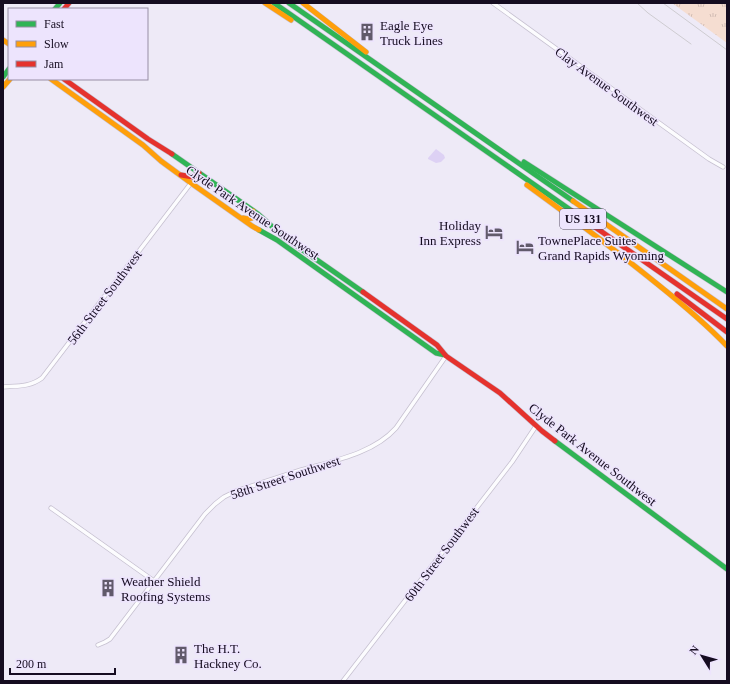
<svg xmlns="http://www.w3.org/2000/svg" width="730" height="684" font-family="Georgia,serif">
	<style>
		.park { fill: url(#park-tufts) }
		.water { fill: #ddd1f4 }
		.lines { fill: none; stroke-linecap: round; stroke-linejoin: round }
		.street-casing { stroke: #c6c0d0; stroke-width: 5 }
		.fast-casing { stroke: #c6c0d0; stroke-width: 6 }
		.slow-casing { stroke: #c6c0d0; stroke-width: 6 }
		.jam-casing { stroke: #c6c0d0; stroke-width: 6 }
		.street { stroke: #fcfcfe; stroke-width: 3.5 }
		.fast { stroke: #30b455; stroke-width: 5 }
		.slow { stroke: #ff9f0a; stroke-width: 5 }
		.jam { stroke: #e5322d; stroke-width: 5 }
		.rail { stroke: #ceccd1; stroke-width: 1 }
		.labels { text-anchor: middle; stroke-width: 3; stroke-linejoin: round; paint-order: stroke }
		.shield { fill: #ede4fd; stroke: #564d62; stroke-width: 1 }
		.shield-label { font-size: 12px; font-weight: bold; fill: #150c20 }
		.poi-label { font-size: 13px; fill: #150c20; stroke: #ede4fd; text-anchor: start }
		.street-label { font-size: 13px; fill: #150c20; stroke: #ede4fd }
	</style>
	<defs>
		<pattern id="park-tufts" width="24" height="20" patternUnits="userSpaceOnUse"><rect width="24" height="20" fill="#f5ddd1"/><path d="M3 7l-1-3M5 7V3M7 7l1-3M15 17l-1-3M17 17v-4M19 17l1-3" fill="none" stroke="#d1bcb3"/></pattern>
	</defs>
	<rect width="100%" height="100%" fill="#eeeaf7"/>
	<path class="park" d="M672,3H727V43Z"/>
	<path class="water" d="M436,149L444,155L445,158L441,162L436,163L428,159V158Z"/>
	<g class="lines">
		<g class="street-casing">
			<g id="street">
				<path d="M493,3L709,159L723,167"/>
				<path d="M3,387C17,386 30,387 42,378L191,183"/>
				<path d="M51,508L154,581"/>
				<path d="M98,645L105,642L110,639L205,514L215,504L224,497L236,491C257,484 279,477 301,470C332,461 373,454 396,428L446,356"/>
				<path d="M343,681L512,462L536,426"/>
			</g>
		</g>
		<g class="fast-casing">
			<g id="fast">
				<path d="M274,3L572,211"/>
				<path d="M289,3L573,201"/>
				<path d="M55,9L60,3"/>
				<path d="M3,77L9,69"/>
				<path d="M172,154L258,214L284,237L363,292"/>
				<path d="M524,162L727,292"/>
				<path d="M259,230L277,240L436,353L445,355"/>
				<path d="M555,441L727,569"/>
			</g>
		</g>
		<g class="slow-casing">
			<g id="slow">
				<path d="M265,3L291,20"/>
				<path d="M303,3L366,52"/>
				<path d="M3,40L9,44"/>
				<path d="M51,79L143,145L161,161L191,183L252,226L259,230"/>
				<path d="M3,87L10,79"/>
				<path d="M527,185C571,217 614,249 656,283C681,303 705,323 727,346"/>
				<path d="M573,201L727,309"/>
				<path d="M243,218L248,219L252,218L253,211"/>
			</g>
		</g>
		<g class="jam-casing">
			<g id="jam">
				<path d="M64,9L69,3"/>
				<path d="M64,79L148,139L172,154"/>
				<path d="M181,175L193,177L199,173"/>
				<path d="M572,211L727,319"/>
				<path d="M363,292L437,345L446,356L500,393L542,431L555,441"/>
				<path d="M677,294L727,332"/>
			</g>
		</g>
		<use href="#street" class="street"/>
		<use href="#fast" class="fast"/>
		<use href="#slow" class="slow"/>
		<use href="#jam" class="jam"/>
		<g class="rail">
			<path d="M637,3L648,13L691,44"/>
			<path d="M663,3L727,50"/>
		</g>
	</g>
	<defs>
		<g id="building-bare" transform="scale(1.38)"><path d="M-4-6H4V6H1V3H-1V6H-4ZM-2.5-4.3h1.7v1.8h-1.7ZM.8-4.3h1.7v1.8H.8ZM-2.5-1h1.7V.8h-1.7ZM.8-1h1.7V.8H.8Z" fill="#615a6b" stroke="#ede4fd" stroke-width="2.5" paint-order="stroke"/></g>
		<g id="hotel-bare" transform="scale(1.38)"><path d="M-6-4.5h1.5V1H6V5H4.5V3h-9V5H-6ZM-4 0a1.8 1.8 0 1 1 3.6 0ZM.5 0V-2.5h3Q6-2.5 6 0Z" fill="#615a6b" stroke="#ede4fd" stroke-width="2.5" paint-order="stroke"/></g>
	</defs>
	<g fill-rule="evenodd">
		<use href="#building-bare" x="367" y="32"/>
		<use href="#hotel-bare" x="494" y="232"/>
		<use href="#hotel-bare" x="525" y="247"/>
		<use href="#building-bare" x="108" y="588"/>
		<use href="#building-bare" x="181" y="655"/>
	</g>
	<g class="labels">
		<rect class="shield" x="560" y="209" width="46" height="20" rx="3"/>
		<g class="shield-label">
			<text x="583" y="223">US 131</text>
		</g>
		<g class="poi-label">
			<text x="380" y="30">Eagle Eye<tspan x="380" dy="15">Truck Lines</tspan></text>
			<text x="481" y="230" text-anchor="end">Holiday<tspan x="481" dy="15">Inn Express</tspan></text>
			<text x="538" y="245">TownePlace Suites<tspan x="538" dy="15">Grand Rapids Wyoming</tspan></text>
			<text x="121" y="586">Weather Shield<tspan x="121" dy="15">Roofing Systems</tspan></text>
			<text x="194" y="653">The H.T.<tspan x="194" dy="15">Hackney Co.</tspan></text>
		</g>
		<g class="street-label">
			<text transform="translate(607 86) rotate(36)" y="5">Clay Avenue Southwest</text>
			<text transform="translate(253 212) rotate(34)" y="5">Clyde Park Avenue Southwest</text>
			<text transform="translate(104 297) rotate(-53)" y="5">56th Street Southwest</text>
			<text transform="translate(593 454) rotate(38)" y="5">Clyde Park Avenue Southwest</text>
			<text transform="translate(285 477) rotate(-18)" y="5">58th Street Southwest</text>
			<text transform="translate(441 554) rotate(-53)" y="5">60th Street Southwest</text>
		</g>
	</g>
	<rect width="730" height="684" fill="none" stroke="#150c20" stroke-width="8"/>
	<rect x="8" y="8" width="140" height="72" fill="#ede4fd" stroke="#978ea5"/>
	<rect x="16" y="21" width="20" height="6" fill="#30b455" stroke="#978ea5"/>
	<text x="44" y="28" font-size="12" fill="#150c20">Fast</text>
	<rect x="16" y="41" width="20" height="6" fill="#ff9f0a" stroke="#978ea5"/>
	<text x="44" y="48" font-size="12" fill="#150c20">Slow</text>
	<rect x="16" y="61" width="20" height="6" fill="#e5322d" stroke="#978ea5"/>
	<text x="44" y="68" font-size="12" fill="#150c20">Jam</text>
	<g transform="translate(702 656) rotate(307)" stroke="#ede4fd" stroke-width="3" paint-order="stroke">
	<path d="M0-3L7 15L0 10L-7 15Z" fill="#150c20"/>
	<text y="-6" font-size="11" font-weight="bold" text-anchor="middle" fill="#150c20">N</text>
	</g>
	<path d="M10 668v6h105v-6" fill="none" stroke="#150c20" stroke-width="2"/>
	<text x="16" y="668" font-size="12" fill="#150c20" stroke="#ede4fd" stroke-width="3" paint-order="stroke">200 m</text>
</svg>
